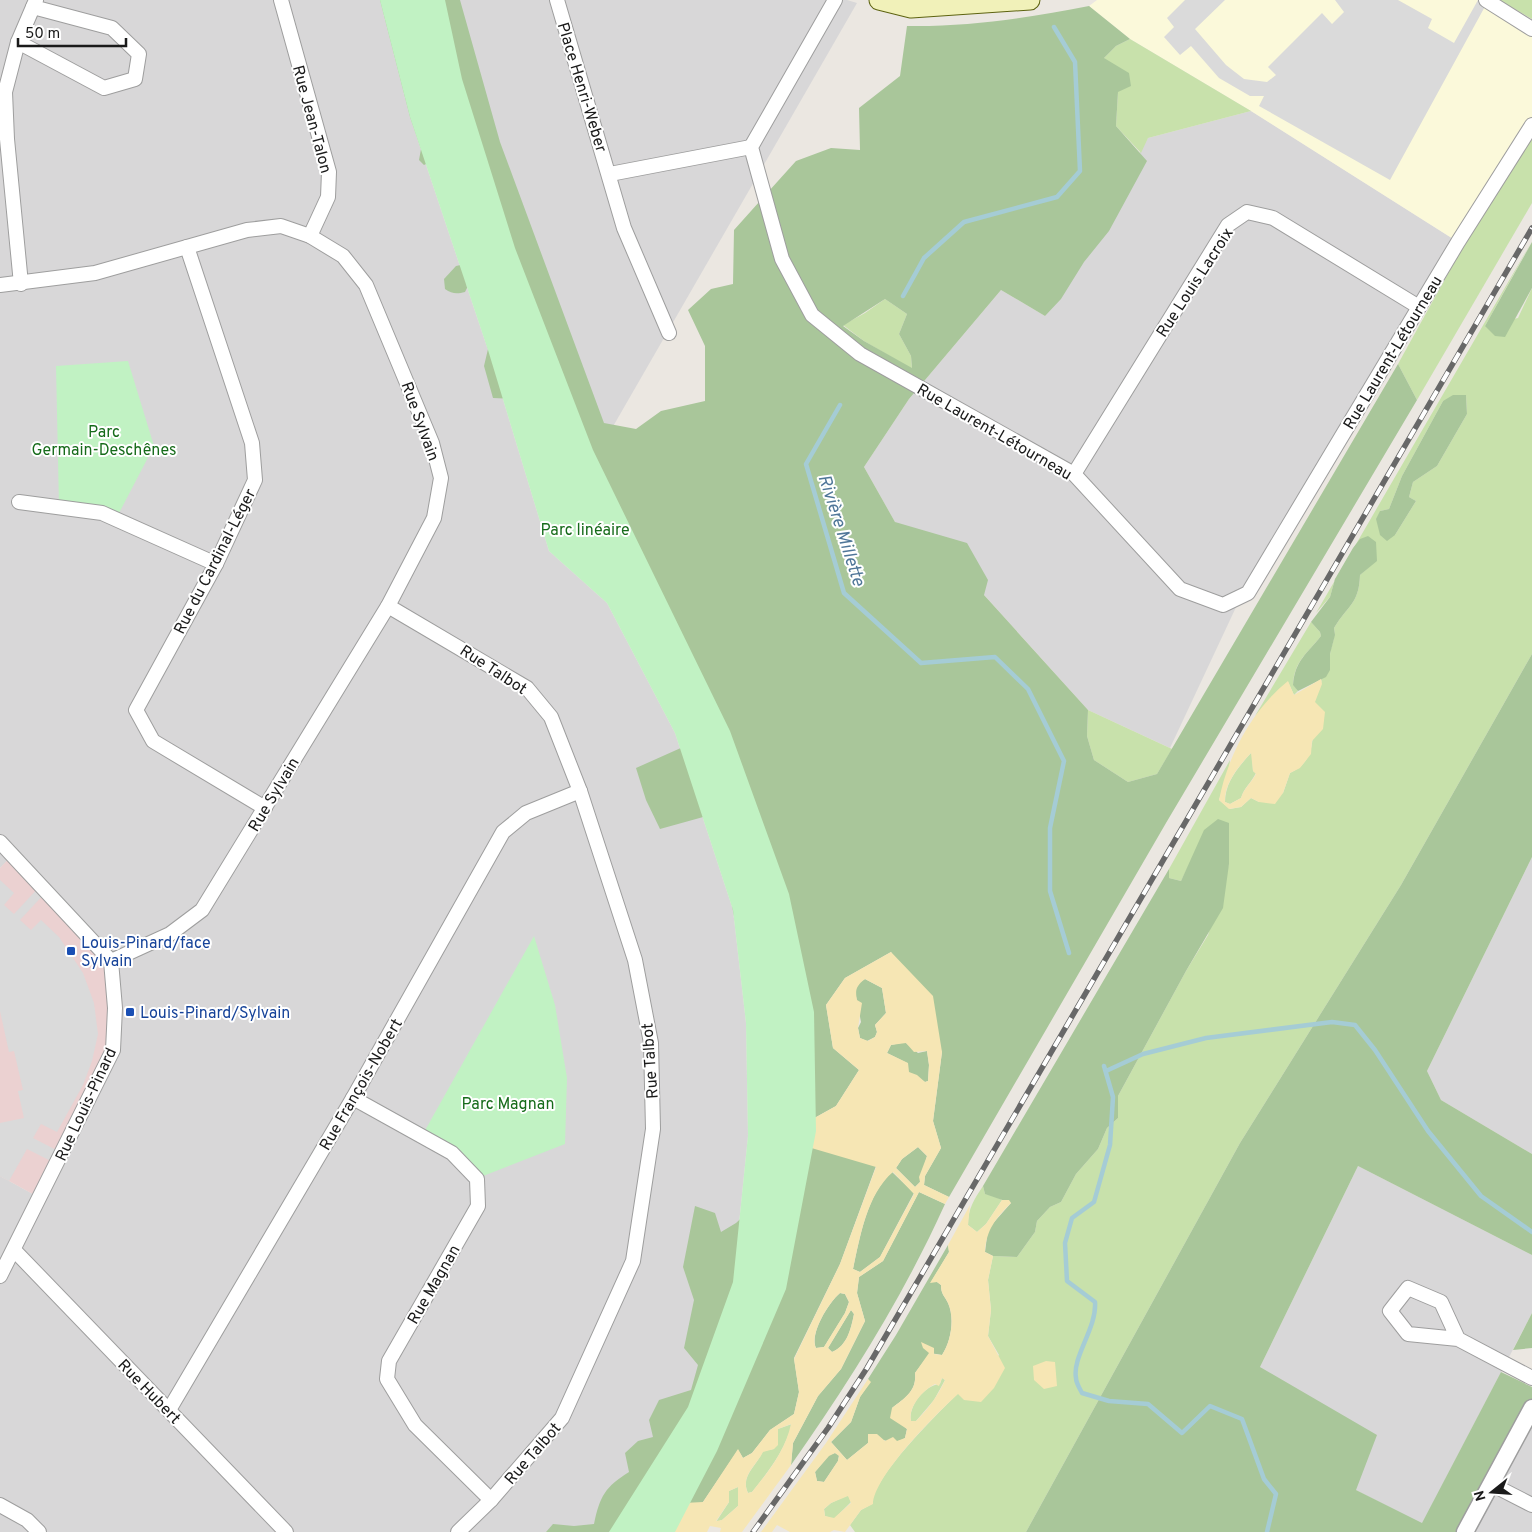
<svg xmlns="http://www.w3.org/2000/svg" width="1532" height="1532" font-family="Overpass,sans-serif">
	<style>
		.residential { fill: #d8d7d8 }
		.commercial { fill: #ebd1d1 }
		.education { fill: #fbf9da }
		.grass { fill: #c8e1ab; fill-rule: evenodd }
		.forest { fill: #a9c69a; fill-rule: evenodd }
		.sand { fill: #f6e6b4; fill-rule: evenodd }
		.park { fill: #c1f2c3 }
		.parking { fill: #dadada }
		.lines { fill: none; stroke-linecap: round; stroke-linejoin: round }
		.stream { stroke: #a5ccd5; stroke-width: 4.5 }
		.minor-casing { stroke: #9e9e9e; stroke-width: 16 }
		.tertiary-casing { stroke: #9e9e9e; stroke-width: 19 }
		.secondary-casing { stroke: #5d6310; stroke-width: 21 }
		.minor { stroke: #fff; stroke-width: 14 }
		.tertiary { stroke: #fff; stroke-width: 16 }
		.secondary { stroke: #f1f1b9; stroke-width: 19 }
		.rail-casing { stroke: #686868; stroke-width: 5.5 }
		.rail { stroke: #fff; stroke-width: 4; stroke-dasharray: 11; stroke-linecap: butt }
		.transit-dot { fill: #1a4fb4; stroke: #fff; stroke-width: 2 }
		.labels { text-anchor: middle; stroke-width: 4; stroke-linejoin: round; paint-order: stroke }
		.street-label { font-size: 16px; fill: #1a1a1a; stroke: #fff }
		.park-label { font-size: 16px; fill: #166b1a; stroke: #fff }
		.transit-label { font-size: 16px; fill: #164399; stroke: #fff; text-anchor: start }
		.water-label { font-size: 18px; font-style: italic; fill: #4f7698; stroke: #fff }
	</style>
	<rect width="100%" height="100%" fill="#ebe7e1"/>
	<g class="residential">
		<path d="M0,0H380L410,117L488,350L549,551L607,603L675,733L733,910L746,1023L748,1136L733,1282L688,1407L609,1532H0V1176L40,1198L12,856L0,868Z"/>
		<path d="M445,0H847L857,3L596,456Z"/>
		<path d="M1251,111L1458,242L1245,588L1170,748L1088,710L968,577L895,522L864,467L909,399L1001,290L1045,316L1148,138Z"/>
		<path d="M1532,857V1154L1441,1100L1427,1071Z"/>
		<path d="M1358,1166L1532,1255V1313L1422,1524L1356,1490L1260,1367Z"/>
		<path d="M1532,1402V1532H1459Z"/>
	</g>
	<path class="commercial" d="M12,855L111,961L113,1050L40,1198L0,1176V868Z"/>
	<path class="education" d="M1097,0H1486L1532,29V125L1458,242L1251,111L1130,39L1089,6Z"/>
	<g class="grass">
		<path d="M1499,0H1532V19Z"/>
		<path d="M1130,39L1251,111L1148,138L1141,153L1116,126L1118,92L1104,58L1116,46Z"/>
		<path d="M1532,138V203L1417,400L1398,364L1461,250Z"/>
		<path d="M1532,241L1485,326L1518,318L1532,288V654L1401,885L1240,1143L1026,1532H855L850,1525L861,1510L872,1504C875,1468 970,1382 999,1355L988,1336L991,1310L988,1280L993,1256L1017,1257L1035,1232L1037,1221L1050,1207L1061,1202L1076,1174L1098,1149L1107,1128L1118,1118V1096L1186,971L1208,935L1229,864V823L1191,861L1181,881L1169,878V869L1230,760L1229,770L1219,800L1230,809L1241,807L1251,798L1259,802L1283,793L1290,773C1321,759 1310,729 1315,701C1316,693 1323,686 1321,679C1332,674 1328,665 1330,655C1331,645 1336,638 1334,628C1348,605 1359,604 1360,575L1377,560L1340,574L1335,579L1330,597L1316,613L1359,539ZM1466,395L1467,414L1437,466L1413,482L1409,497L1416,501L1395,535L1380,511L1389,509L1402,476L1443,401Z"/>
		<path d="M885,299L907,314L899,334L911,356L912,369L864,341L843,325L865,313Z"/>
		<path d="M1311,622L1320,632L1321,636C1307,654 1295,660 1293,684L1298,691L1294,695L1288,682C1274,693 1268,704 1255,716Z"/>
		<path d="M1088,710L1172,749L1157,774L1128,782L1094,760L1087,736Z"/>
		<path d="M1252,752L1253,771L1256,773C1251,783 1244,788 1241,798L1230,804L1225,802C1225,782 1239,766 1252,752Z"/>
		<path d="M983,1186L985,1194L993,1195L1002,1200L986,1224L977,1232L968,1225C968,1208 974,1200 983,1186Z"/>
		<path d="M942,1378L945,1380L934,1400L916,1421H911C908,1406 925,1385 940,1384Z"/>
		<path d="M792,1424C785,1450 769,1471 752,1492L748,1493C740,1476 756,1467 763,1451L774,1449L778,1429Z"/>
		<path d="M738,1487V1506L722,1520L716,1522L729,1502V1491Z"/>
		<path d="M848,1495L851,1502L834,1519L825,1516L824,1509L831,1503Z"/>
	</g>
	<g class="forest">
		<path d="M380,0H460L500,142L604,423L636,429L661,411L705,401V346L688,310L711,289L733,284L734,230L796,161L831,148L860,150L859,108L900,76L907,26C969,27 1028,18 1089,6L1130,39L1116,46L1104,58L1129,73L1131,86L1118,92L1116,126L1147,161L1109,231L1084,262L1061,299L1045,316L1001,290L909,399L864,467L895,522L967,543L988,580L984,595L1088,710L1087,736L1094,760L1128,782L1157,774L1398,364L1417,400L1166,823L949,1197L924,1185L925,1176L941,1148L933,1121L942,1052L891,952L845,978L826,1005L833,1048L859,1070L836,1106L809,1121L876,1166L840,1264L794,1358L799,1392L794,1414L770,1430L752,1453L743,1458L738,1450L703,1502L662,1532H546L553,1524L574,1526L594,1524C600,1496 605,1487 629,1472L625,1453L638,1441L653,1437L649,1420L659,1400L691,1390L698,1365L684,1348L694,1300L683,1267L695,1206L715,1213L721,1232L736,1223L764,1197L755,1023L714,814L660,829L646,800L636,768L683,747L534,400L493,398L484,366L488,349L430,162L424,165L419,160L421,149L410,117ZM885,299L907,314L899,334L911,356L912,368L864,341L843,326Z"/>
		<path d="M1532,242V288L1505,337L1495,336L1485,326Z"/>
		<path d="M465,264L467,288L465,292C457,294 452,294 445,289L444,279L456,266Z"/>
		<path d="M1453,395H1466L1467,414L1437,466L1413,482L1409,497L1416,501L1395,535L1387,541L1380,535L1376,519L1380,511L1389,509L1402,476L1443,401Z"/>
		<path d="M1368,536L1376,542L1377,561L1360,575C1359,604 1348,605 1334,628L1335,635L1330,654V670L1326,677L1298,691L1293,685C1295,660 1307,654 1321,636L1320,632L1311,622L1330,597L1335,579L1353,548L1360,539Z"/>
		<path d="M1532,654V857L1427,1071L1441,1100L1532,1154V1255L1358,1166L1260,1367L1377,1435L1356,1490L1422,1523L1501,1372L1532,1387V1402L1459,1532H1026L1240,1143L1401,885Z"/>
		<path d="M1218,819L1229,823V864L1223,908L1186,971L1118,1096V1118L1107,1128L1098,1149L1076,1174L1061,1202L1050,1207L1037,1221L1035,1232L1017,1257L993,1256L985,1252L988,1229L1011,1203L985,1194L983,1186L1169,869V878L1181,881L1204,830Z"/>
		<path d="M865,979L882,988L886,1013L875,1025L877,1032L875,1037L867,1041L860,1038L858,1028L861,1022L855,991L857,984Z"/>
		<path d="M901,1043H906L918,1053L927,1051L929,1065L928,1081L925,1082C919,1078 914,1076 908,1072L907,1063L887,1053L891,1045Z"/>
		<path d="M918,1147L927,1156L920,1182L915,1187L896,1168L902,1159Z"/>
		<path d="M892,1172L914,1193L880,1257L860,1272L853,1269C860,1237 867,1194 892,1172Z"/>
		<path d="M919,1192L945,1204C904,1295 849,1383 791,1465L793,1443L818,1396L841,1369L865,1321L857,1293L859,1277L883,1261Z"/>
		<path d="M948,1245L949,1252L931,1282H937L941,1285C941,1294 944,1295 948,1303C955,1318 951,1342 942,1355L930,1353L915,1373C917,1391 905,1398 892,1408L899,1422L907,1429L905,1438C893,1446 880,1439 868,1434V1443L847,1460L831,1442L851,1422L860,1397L870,1382L868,1379L896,1335Z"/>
		<path d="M840,1293L845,1294L849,1302L845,1313L824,1347L816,1348C809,1334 829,1302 840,1293Z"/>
		<path d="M851,1310L854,1314C851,1329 847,1346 832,1352L828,1348Z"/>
		<path d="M1532,1313V1348L1513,1350Z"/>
		<path d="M835,1453L839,1455L838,1461L824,1482L817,1481L815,1472L829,1455Z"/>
	</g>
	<g class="sand">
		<path d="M1321,679L1322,684L1315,702L1325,712L1323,729L1312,741L1311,754L1300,768L1290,773L1283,793L1275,804L1259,802L1251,798L1241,807L1229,809L1219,800C1228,755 1252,710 1288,681L1294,695ZM1251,753L1253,771L1256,774C1251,783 1244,788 1241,798L1230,804L1225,802C1224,783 1239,766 1251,753Z"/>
		<path d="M891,952L933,996L942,1052L933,1121L941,1148L925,1176L924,1185L949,1197L945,1204L919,1192L883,1261L859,1277L857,1293L865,1321L841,1369L818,1396L793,1443L791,1465L742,1532H720L721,1528L710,1526L707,1532H662L684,1503L703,1502L738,1449L743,1458L752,1453L770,1430L794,1414L799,1392L794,1359L840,1264L876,1167L808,1147L809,1121L836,1106L859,1070L833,1048L826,1005L845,978ZM865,979L882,988L886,1013L875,1025L877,1032L875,1037L868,1041L860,1038L858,1028L862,1003L857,1000C855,990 856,986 865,979ZM906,1043L914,1052L927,1051L929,1065L928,1081L925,1082L917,1075L909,1072L908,1063L887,1053L891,1045ZM918,1147L927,1156L919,1177L920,1182L915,1187L896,1168L902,1159ZM893,1172L914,1194L880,1257L860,1272L853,1269C860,1237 867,1194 893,1172ZM840,1293L845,1294L849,1302L845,1313L824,1347L816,1348C809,1334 829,1302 840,1293ZM851,1310L854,1314C851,1329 847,1346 832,1352L828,1348ZM791,1424C785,1451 769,1471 752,1492L748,1493C740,1476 756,1466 763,1452L774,1449L778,1445V1429ZM738,1487V1506L722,1520L716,1521L729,1502V1491Z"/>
		<path d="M1002,1200H1009L1011,1203C996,1218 986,1230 985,1252L993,1256L988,1280L991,1310L988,1336L1005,1368L994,1388L981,1402L964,1400L958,1394C936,1414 874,1476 873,1504L861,1510L845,1532L834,1530L830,1532H790L777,1525L772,1532H761L826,1443L868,1379L871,1382L860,1397L851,1422L831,1442L847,1460L868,1443V1434H877L885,1441L893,1437L897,1441L905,1438L907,1429L890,1418L892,1408C905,1398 917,1391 915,1373L929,1353L923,1348L921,1342L934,1348V1354L942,1355C951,1342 955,1318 948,1303C944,1295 941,1294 941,1285L937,1282L930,1283L949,1252L948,1245L970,1205L968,1225L977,1232L986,1224ZM942,1378L945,1380C938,1396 928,1409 916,1421H911C908,1407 923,1390 935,1384L939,1386ZM835,1453L839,1456L838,1461L824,1482L817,1481L815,1472L829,1456ZM848,1496L851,1503L834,1518L825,1516L824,1509L831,1503Z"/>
		<path d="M1046,1361L1055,1362L1057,1386L1044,1389L1034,1380L1033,1366Z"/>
	</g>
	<g class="park">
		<path d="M380,0H445L462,79L515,248L593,450L730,731L789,894L814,1012L816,1131L786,1289L717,1451L675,1532H609L688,1407L733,1282L748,1136L746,1023L733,910L675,733L607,603L549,551L488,350L410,117Z"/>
		<path d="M128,361L154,446L117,517L59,506L56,366Z"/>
		<path d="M534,936L555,1005L567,1078L565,1144L478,1178L423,1134Z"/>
	</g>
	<g class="parking">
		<path d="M1185,0H1225L1195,29L1226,65L1244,79L1267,82L1276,75L1268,67L1322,13L1332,24L1344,12L1335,0H1398L1432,19L1428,28L1454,43L1478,0L1488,1L1390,180L1259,106L1264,96H1250L1219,78L1191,46L1180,55L1164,37L1174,27L1167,18Z"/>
		<path d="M0,880L14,893L4,905L14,914L40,886L46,892L20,920L31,930L41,920L59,937L83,973L94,1003L98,1034L92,1061L83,1085L57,1132L41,1124L33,1138L62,1153L57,1164L27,1149L9,1181L0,1176V1123L24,1118L18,1091L23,1090L14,1051L9,1052L0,1011Z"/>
	</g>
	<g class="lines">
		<g class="stream">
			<path d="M903,296L924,258L964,222L1057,197L1080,171L1075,62L1054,27"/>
			<path d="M840,405L806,464L844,593L921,663L995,657L1028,689L1064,761L1050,828V891L1069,953"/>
			<path d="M1104,1066L1113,1097L1110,1145L1094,1202L1072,1218L1065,1243L1067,1281L1095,1302C1097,1328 1072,1357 1076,1378C1076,1383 1080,1389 1082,1393L1109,1401L1148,1404L1182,1433L1210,1406L1242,1419L1264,1479L1276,1494L1267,1532"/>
			<path d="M1106,1071L1143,1054L1206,1038L1332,1022L1355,1025L1375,1050L1428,1131L1481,1196L1532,1232"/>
		</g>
		<g class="minor-casing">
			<g id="minor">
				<path d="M281,0L329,172L328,197L310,236"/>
				<path d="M557,0L624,228L669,333"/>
				<path d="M835,0L751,147L782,259L812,315L860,354L1074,474L1180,589L1223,605L1248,593L1458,242L1532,125"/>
				<path d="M1486,0L1532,29"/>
				<path d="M18,42L104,88L135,79L139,54L112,28L33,7"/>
				<path d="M610,174L751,147"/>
				<path d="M187,247L252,443L255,480L216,564L136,710L153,741L265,808"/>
				<path d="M21,284L7,139L5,92L18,42L36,0"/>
				<path d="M0,285L95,273L247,230L281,226L310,236L343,256L366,285L432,443L441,478L434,518L388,606L202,910L170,934L111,961"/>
				<path d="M1074,474L1228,225L1247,212L1273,218L1419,307"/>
				<path d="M19,502L102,513L216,564"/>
				<path d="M388,606L527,688L551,717L580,791L635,960L651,1043L653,1129L633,1261L562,1418L491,1500L458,1532"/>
				<path d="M0,842L111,961L115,1008L113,1050L0,1276"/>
				<path d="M353,1098L452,1153L477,1179L478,1206L389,1361L387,1379L415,1425L491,1500"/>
				<path d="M14,1250L286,1532"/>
				<path d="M1458,1339L1441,1302L1408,1288L1390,1311L1408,1334L1458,1339L1532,1378"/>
				<path d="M169,1410L353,1098L503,832L526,813L580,791"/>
				<path d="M1491,1484L1532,1505"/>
				<path d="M0,1505L27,1520L39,1532"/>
			</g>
		</g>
		<g class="tertiary-casing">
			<path id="tertiary" d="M1465,1532L1532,1408"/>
		</g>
		<g class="secondary-casing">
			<path id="secondary" d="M879,0L911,8L1030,0"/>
		</g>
		<use href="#minor" class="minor"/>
		<use href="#tertiary" class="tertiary"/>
		<use href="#secondary" class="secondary"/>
		<g class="rail-casing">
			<path id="rail" d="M753,1532L828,1428L867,1368L1532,228"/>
		</g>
		<use href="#rail" class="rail"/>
	</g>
	<g class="transit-dot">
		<rect x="66" y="946" width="10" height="10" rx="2.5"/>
		<rect x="125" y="1007" width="10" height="10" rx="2.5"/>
	</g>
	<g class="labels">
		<g class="street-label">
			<text transform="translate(583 87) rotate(73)" y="6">Place Henri-Weber</text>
			<text transform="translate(313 119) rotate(75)" y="6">Rue Jean-Talon</text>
			<text transform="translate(1194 282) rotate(-57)" y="6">Rue Louis Lacroix</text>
			<text transform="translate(1392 352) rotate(-59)" y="6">Rue Laurent-Létourneau</text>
			<text transform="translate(421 421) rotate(70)" y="6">Rue Sylvain</text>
			<text transform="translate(995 431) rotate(30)" y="6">Rue Laurent-Létourneau</text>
			<text transform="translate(214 561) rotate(-63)" y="6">Rue du Cardinal-Léger</text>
			<text transform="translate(494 669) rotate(33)" y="6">Rue Talbot</text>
			<text transform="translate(273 794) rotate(-59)" y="6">Rue Sylvain</text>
			<text transform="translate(649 1061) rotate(-94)" y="6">Rue Talbot</text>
			<text transform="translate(360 1084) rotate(-60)" y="6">Rue François-Nobert</text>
			<text transform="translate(85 1104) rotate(-65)" y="6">Rue Louis-Pinard</text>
			<text transform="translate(433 1284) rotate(-60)" y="6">Rue Magnan</text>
			<text transform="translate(150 1391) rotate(46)" y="6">Rue Hubert</text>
			<text transform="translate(532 1453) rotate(-49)" y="6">Rue Talbot</text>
		</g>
		<g class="park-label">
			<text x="104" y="437">Parc<tspan x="104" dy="18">Germain-Deschênes</tspan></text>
			<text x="585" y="535">Parc linéaire</text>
			<text x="508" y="1109">Parc Magnan</text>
		</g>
		<g class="transit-label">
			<text x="81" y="948">Louis-Pinard/face<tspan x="81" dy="18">Sylvain</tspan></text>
			<text x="140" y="1018">Louis-Pinard/Sylvain</text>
		</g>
		<g class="water-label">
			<text transform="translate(842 530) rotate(72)" y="6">Rivière Millette</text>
		</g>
	</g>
	<g transform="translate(1492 1492) rotate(253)" stroke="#ffffff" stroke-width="4" paint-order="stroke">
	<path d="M0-4L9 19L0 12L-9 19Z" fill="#1a1a1a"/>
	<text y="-8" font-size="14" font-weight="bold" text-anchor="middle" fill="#1a1a1a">N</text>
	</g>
	<path d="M18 38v8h108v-8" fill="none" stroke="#1a1a1a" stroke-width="2.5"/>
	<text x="25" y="38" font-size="15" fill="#1a1a1a" stroke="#ffffff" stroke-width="4" paint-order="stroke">50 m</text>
</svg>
